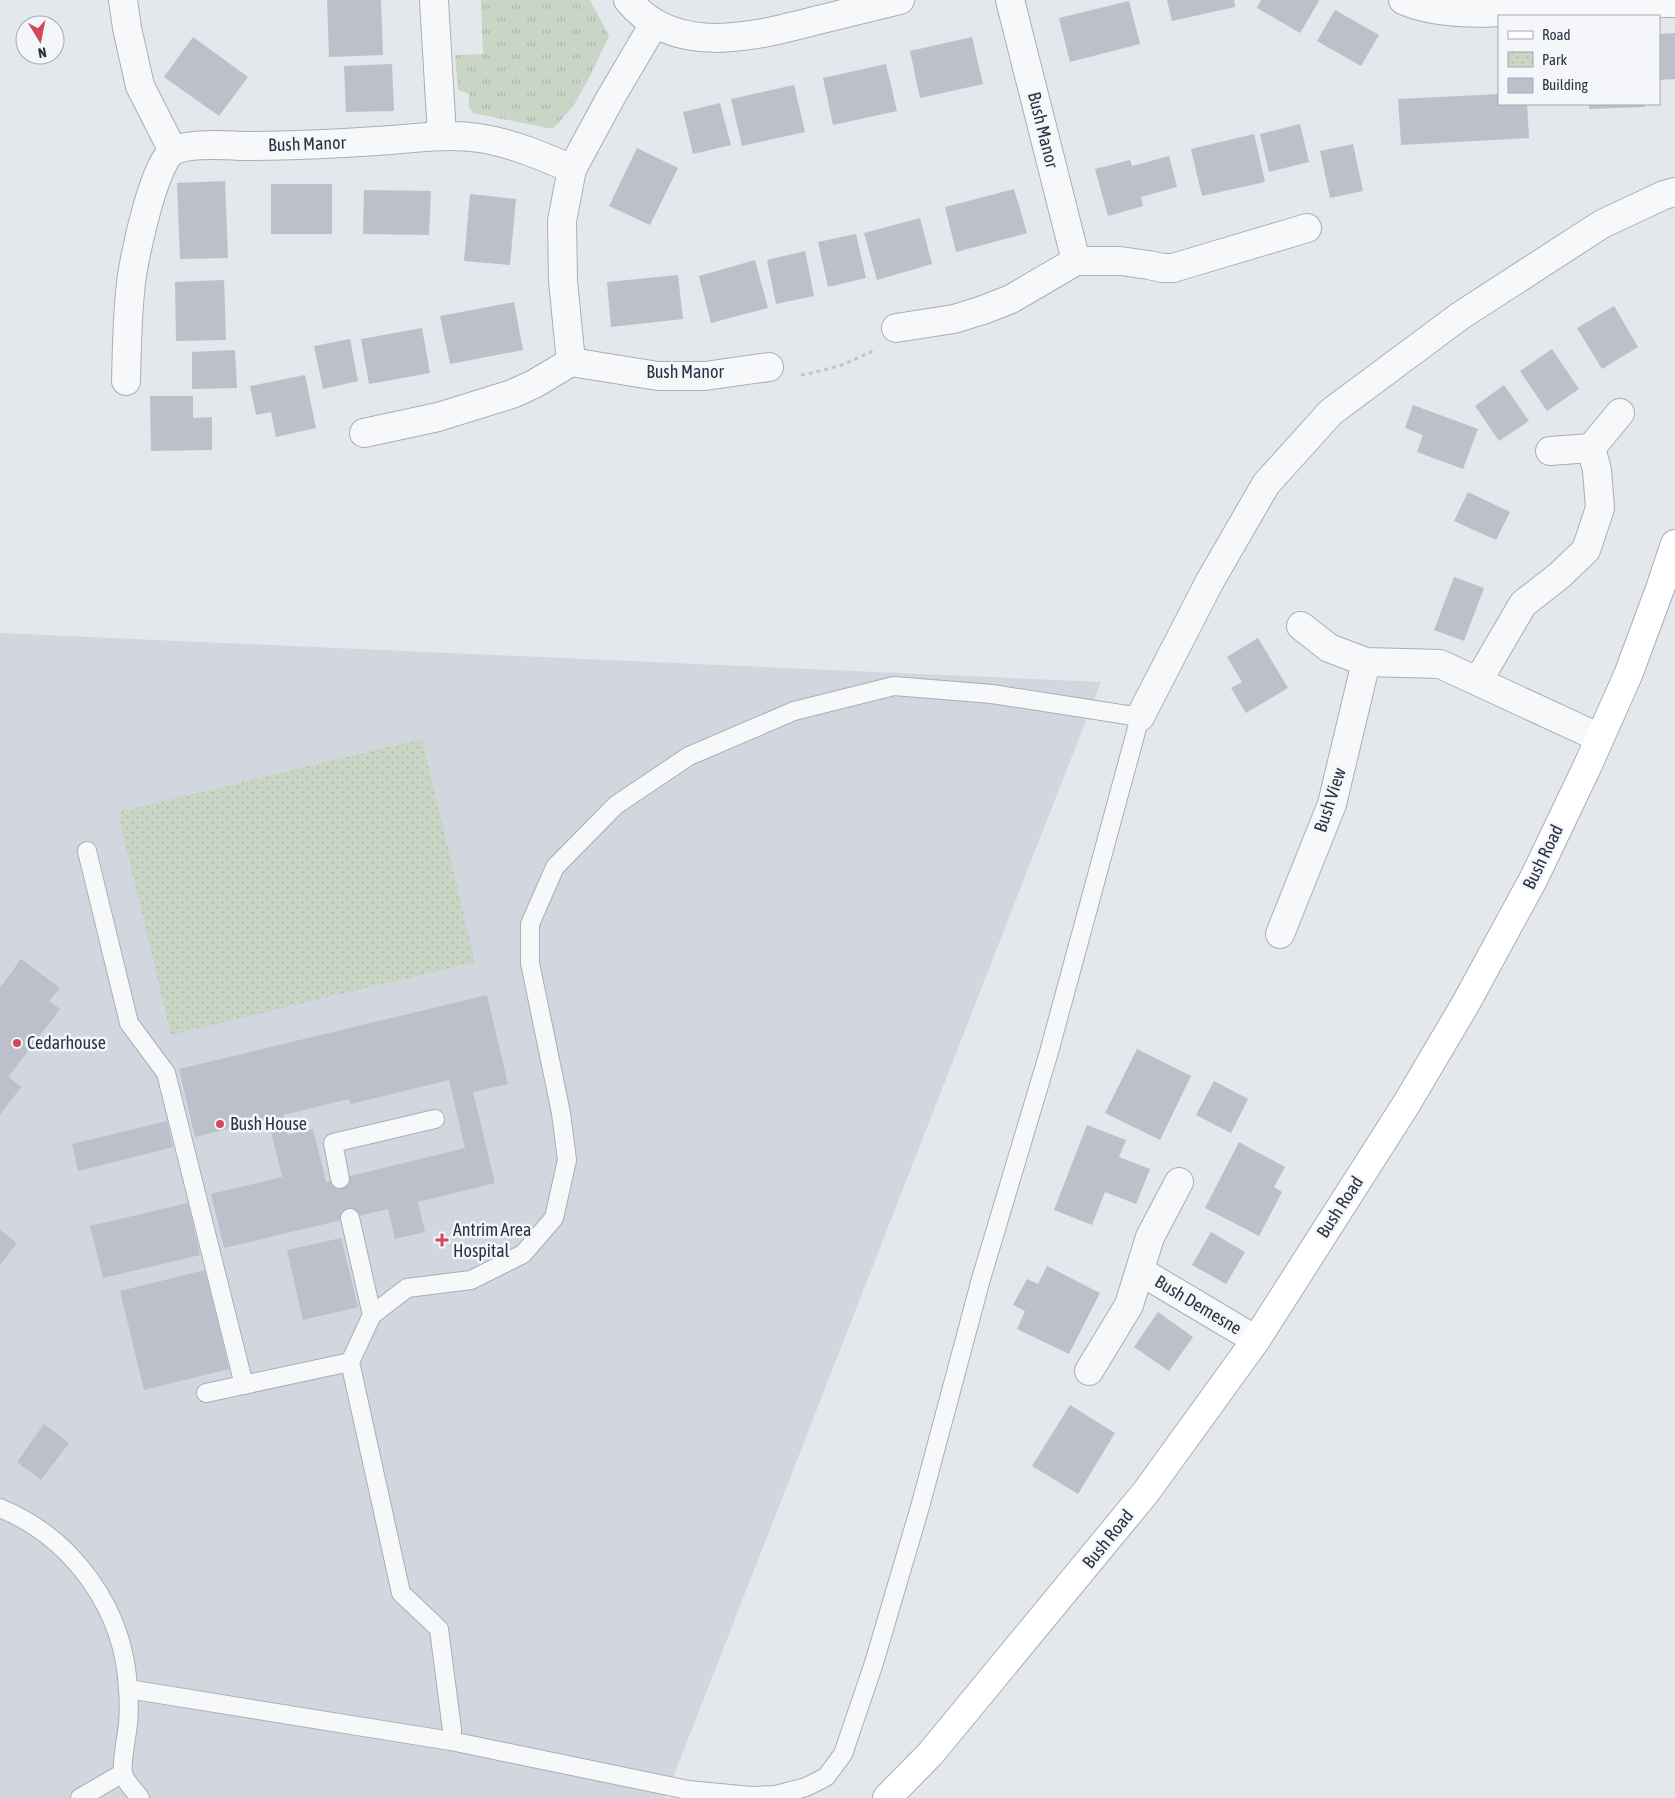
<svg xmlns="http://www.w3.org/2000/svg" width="1675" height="1798" font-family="'Asap Condensed',sans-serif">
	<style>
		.built { fill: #d2d6de }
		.grass { fill: url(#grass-tufts) }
		.park { fill: url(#park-dots) }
		.building { fill: #bbc0ca; fill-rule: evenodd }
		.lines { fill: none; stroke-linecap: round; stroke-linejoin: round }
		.lane-casing { stroke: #a9aeb7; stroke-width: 20 }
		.street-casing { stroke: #a9aeb7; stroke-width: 30 }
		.secondary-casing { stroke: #a9aeb7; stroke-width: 30 }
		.path { stroke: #c2c5cb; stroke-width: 3; stroke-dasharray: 4 4; stroke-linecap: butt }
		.lane { stroke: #f7f8fa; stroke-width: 18 }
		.street { stroke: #f7f8fa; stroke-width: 28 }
		.secondary { stroke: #fff; stroke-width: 28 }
		.poi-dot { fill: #d1495b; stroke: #f4f6f9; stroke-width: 2 }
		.labels { text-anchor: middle; stroke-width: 5; stroke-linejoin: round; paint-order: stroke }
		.street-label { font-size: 18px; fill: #2b3445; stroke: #f4f6f9 }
		.poi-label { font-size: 18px; fill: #2b3445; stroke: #f4f6f9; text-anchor: start }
	</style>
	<defs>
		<pattern id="grass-tufts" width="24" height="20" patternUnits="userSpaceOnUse" patternTransform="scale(1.25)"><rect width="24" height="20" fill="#c9d6c5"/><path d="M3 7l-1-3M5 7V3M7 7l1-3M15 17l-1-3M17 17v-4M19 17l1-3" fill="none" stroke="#adb8ab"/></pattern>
		<pattern id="park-dots" width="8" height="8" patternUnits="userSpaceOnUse" patternTransform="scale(1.25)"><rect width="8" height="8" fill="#c9d6c5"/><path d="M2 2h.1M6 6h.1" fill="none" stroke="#adb8ab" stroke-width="1.8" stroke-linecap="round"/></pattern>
	</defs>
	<rect width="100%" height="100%" fill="#e4e7ec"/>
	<path class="built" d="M0,633L1101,682L665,1798H0Z"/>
	<path class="grass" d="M481,0H590L609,36L590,76L574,105L553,129L473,113L469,107V94L458,90L455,55L483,54Z"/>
	<path class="park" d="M422,739L475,962L171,1035L118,812Z"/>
	<g class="building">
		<path d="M327,0H381L383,55L329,57Z"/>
		<path d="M1167,0H1234L1235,7L1172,21Z"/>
		<path d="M1261,0H1318L1319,1L1300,33L1257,8Z"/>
		<path d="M1129,1L1140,44L1070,62L1059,18Z"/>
		<path d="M1335,10L1379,35L1361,66L1317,41Z"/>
		<path d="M1675,33V79L1659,80V34Z"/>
		<path d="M193,37L248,77L219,116L164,77Z"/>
		<path d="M972,37L983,84L920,98L910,51Z"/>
		<path d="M392,64L394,111L346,112L344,66Z"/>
		<path d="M886,64L897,111L833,125L823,78Z"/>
		<path d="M794,85L805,132L742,146L731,99Z"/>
		<path d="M1499,94V104H1527L1529,138L1401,145L1398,99Z"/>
		<path d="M720,103L731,145L693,154L683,112Z"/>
		<path d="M1589,104H1645V107L1589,109Z"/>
		<path d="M1300,124L1309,162L1269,172L1260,134Z"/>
		<path d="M1254,134L1265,182L1202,196L1191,149Z"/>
		<path d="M1353,144L1363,191L1330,198L1320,151Z"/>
		<path d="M637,148L678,168L650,225L609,206Z"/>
		<path d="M1169,156L1177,187L1141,197L1143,206L1108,216L1095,169L1130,160L1132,166Z"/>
		<path d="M225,181L228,258L180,259L177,183Z"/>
		<rect x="271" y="184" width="61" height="50"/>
		<path d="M1014,189L1027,233L956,252L945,207Z"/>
		<path d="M364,190L431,191L429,235L363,234Z"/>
		<path d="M470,194L516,199L510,265L464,261Z"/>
		<path d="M920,218L932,264L877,280L864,233Z"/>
		<path d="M856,234L866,278L828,287L818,242Z"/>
		<path d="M805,251L814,296L776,304L767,260Z"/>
		<path d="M755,260L768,308L711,323L699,276Z"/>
		<path d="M678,275L683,319L611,327L607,282Z"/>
		<path d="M224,280L226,340L176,341L175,282Z"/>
		<path d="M514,302L523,350L450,364L440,316Z"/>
		<path d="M1614,306L1638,347L1602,369L1577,328Z"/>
		<path d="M422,328L430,373L369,384L361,339Z"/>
		<path d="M350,339L358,381L323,389L314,346Z"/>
		<path d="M1552,349L1579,389L1547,411L1520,371Z"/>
		<path d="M235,350L237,388L192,389V352Z"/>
		<path d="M305,375L316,428L276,437L271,412L256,415L250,386Z"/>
		<path d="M1504,385L1529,421L1499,441L1475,406Z"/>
		<path d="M150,396H193V418L212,417V450L151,451Z"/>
		<path d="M1413,405L1478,429L1463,469L1417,452L1423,435L1405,428Z"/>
		<path d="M1468,492L1510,512L1496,540L1454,521Z"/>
		<path d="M1454,577L1484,588L1464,641L1434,630Z"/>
		<path d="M1258,638L1288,688L1246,713L1231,688L1242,682L1227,657Z"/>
		<path d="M21,959L60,988L49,1001L60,1009L8,1077L21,1087L0,1115V988Z"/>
		<path d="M487,995L508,1084L473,1092L495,1183L418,1202L425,1232L395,1239L388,1209L224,1248L211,1194L282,1177L268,1119L195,1137L179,1069ZM449,1080L465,1148L326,1182L313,1129L288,1135L283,1115L349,1099L351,1104Z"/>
		<path d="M1137,1049L1191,1076L1160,1140L1105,1113Z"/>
		<path d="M1214,1081L1248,1099L1231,1133L1196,1115Z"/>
		<path d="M167,1121L173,1147L78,1171L72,1144Z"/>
		<path d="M1087,1125L1126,1140L1119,1157L1150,1169L1136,1204L1105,1192L1092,1225L1054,1210Z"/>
		<path d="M1239,1142L1285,1167L1274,1187L1282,1192L1259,1236L1205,1208Z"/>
		<path d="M188,1203L200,1255L103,1278L90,1226Z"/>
		<path d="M0,1230L17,1243L0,1265Z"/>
		<path d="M1211,1232L1245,1252L1226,1284L1192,1265Z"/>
		<path d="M341,1238L358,1307L303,1320L287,1250Z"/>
		<path d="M1047,1266L1100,1293L1069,1354L1017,1329L1025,1311L1013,1305L1027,1279L1038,1284Z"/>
		<path d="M205,1270L229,1369L144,1390L120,1291Z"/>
		<path d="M1158,1312L1193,1337L1169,1371L1134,1347Z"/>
		<path d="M1070,1405L1115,1433L1078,1494L1032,1466Z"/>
		<path d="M44,1424L69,1443L41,1480L17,1462Z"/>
	</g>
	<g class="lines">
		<g class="lane-casing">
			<g id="lane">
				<path d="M87,851L129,1023L166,1073L244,1385"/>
				<path d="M340,1179L333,1143L435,1119"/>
				<path d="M350,1218L372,1315"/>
				<path d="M206,1393L350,1362"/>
				<path d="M0,1508C73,1538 125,1610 128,1690C129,1701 129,1713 128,1724C127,1735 121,1764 123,1773C125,1782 135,1791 140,1798"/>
				<path d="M128,1689L451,1741L688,1790L751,1796L776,1795L806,1787L826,1777L843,1754L874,1663L920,1507L981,1279L1049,1052L1140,717L992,694L894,686L794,711L689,756L616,805L555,867L530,924V963L561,1113L567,1160L554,1218L523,1254L471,1280L407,1288L372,1315L350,1362L401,1593L439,1629L452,1730L451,1741"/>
				<path d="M80,1798L123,1773"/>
			</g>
		</g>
		<g class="street-casing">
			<g id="street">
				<path d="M123,0L127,28L140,86L173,151"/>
				<path d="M434,0L442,136"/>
				<path d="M628,0C674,57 753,37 814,21C843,14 871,7 900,0"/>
				<path d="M1010,0L1076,261"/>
				<path d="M1403,0C1451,22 1536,10 1588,4C1616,2 1646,3 1675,3"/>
				<path d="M896,328L954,319L983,310L1011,299L1076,261H1120L1149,265L1162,268H1173L1307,228"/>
				<path d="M571,362L563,281L562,221L572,169L611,97L654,24"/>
				<path d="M126,381C127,346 127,310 132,275C136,251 154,163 173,151C188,143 224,145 241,146C286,146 332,144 377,141C411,139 445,133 479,138C512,143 542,156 572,169"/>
				<path d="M364,433L438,417L512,394L534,384L571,362L658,376H705L769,367"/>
				<path d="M1550,451L1591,448L1620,413"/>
				<path d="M1301,626L1329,648L1366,662L1440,664L1600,738"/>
				<path d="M1478,681L1523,604L1560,575L1586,550L1600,508L1597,470L1591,448"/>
				<path d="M1140,717L1210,581L1266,484L1331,412L1460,316L1602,224L1664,195L1675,192"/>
				<path d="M1280,934L1332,804L1366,662"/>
				<path d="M1140,1271L1256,1340"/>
				<path d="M1089,1371L1129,1305L1150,1237L1179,1182"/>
			</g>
		</g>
		<g class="secondary-casing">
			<path id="secondary" d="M887,1798L931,1753L1146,1492L1256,1340L1407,1103L1466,1003L1534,878L1587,767L1628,675L1661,586L1675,544"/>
		</g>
		<path class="path" d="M801,374L804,375L842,365L873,351"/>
		<use href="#lane" class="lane"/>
		<use href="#street" class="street"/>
		<use href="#secondary" class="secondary"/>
	</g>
	<g class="poi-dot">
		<circle cx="17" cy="1043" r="5"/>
		<circle cx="220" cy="1124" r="5"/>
		<path d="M439.5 1232.5h5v5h5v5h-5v5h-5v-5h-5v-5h5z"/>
	</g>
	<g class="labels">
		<g class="street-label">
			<text transform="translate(1043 130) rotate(76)" y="6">Bush Manor</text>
			<text transform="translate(307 144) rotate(-2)" y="6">Bush Manor</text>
			<text x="685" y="378">Bush Manor</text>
			<text transform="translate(1330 800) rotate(-72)" y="6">Bush View</text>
			<text transform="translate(1543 857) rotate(-64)" y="6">Bush Road</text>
			<text transform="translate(1340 1207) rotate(-57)" y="6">Bush Road</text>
			<text transform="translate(1198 1305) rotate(31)" y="6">Bush Demesne</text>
			<text transform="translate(1108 1539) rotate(-51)" y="6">Bush Road</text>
		</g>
		<g class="poi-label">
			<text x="27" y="1049">Cedarhouse</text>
			<text x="230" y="1130">Bush House</text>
			<text x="453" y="1236">Antrim Area<tspan x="453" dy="21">Hospital</tspan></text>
		</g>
	</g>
	<rect x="1498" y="15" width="162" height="90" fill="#f4f6f9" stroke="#a4a8b1"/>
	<rect x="1508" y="31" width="25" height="8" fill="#ffffff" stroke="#a4a8b1"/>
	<text x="1542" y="40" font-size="15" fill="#2b3445">Road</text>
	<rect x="1508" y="52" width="25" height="15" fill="url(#park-dots)" stroke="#a4a8b1"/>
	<text x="1542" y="65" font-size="15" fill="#2b3445">Park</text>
	<rect x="1508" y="78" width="25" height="15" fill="#bbc0ca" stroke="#a4a8b1"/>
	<text x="1542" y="90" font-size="15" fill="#2b3445">Building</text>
	<g transform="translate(40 40) rotate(170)"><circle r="24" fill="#f4f6f9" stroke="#a4a8b1"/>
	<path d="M0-4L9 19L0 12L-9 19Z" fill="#d1495b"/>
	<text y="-8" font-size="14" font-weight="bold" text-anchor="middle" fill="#2b3445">N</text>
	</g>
</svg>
